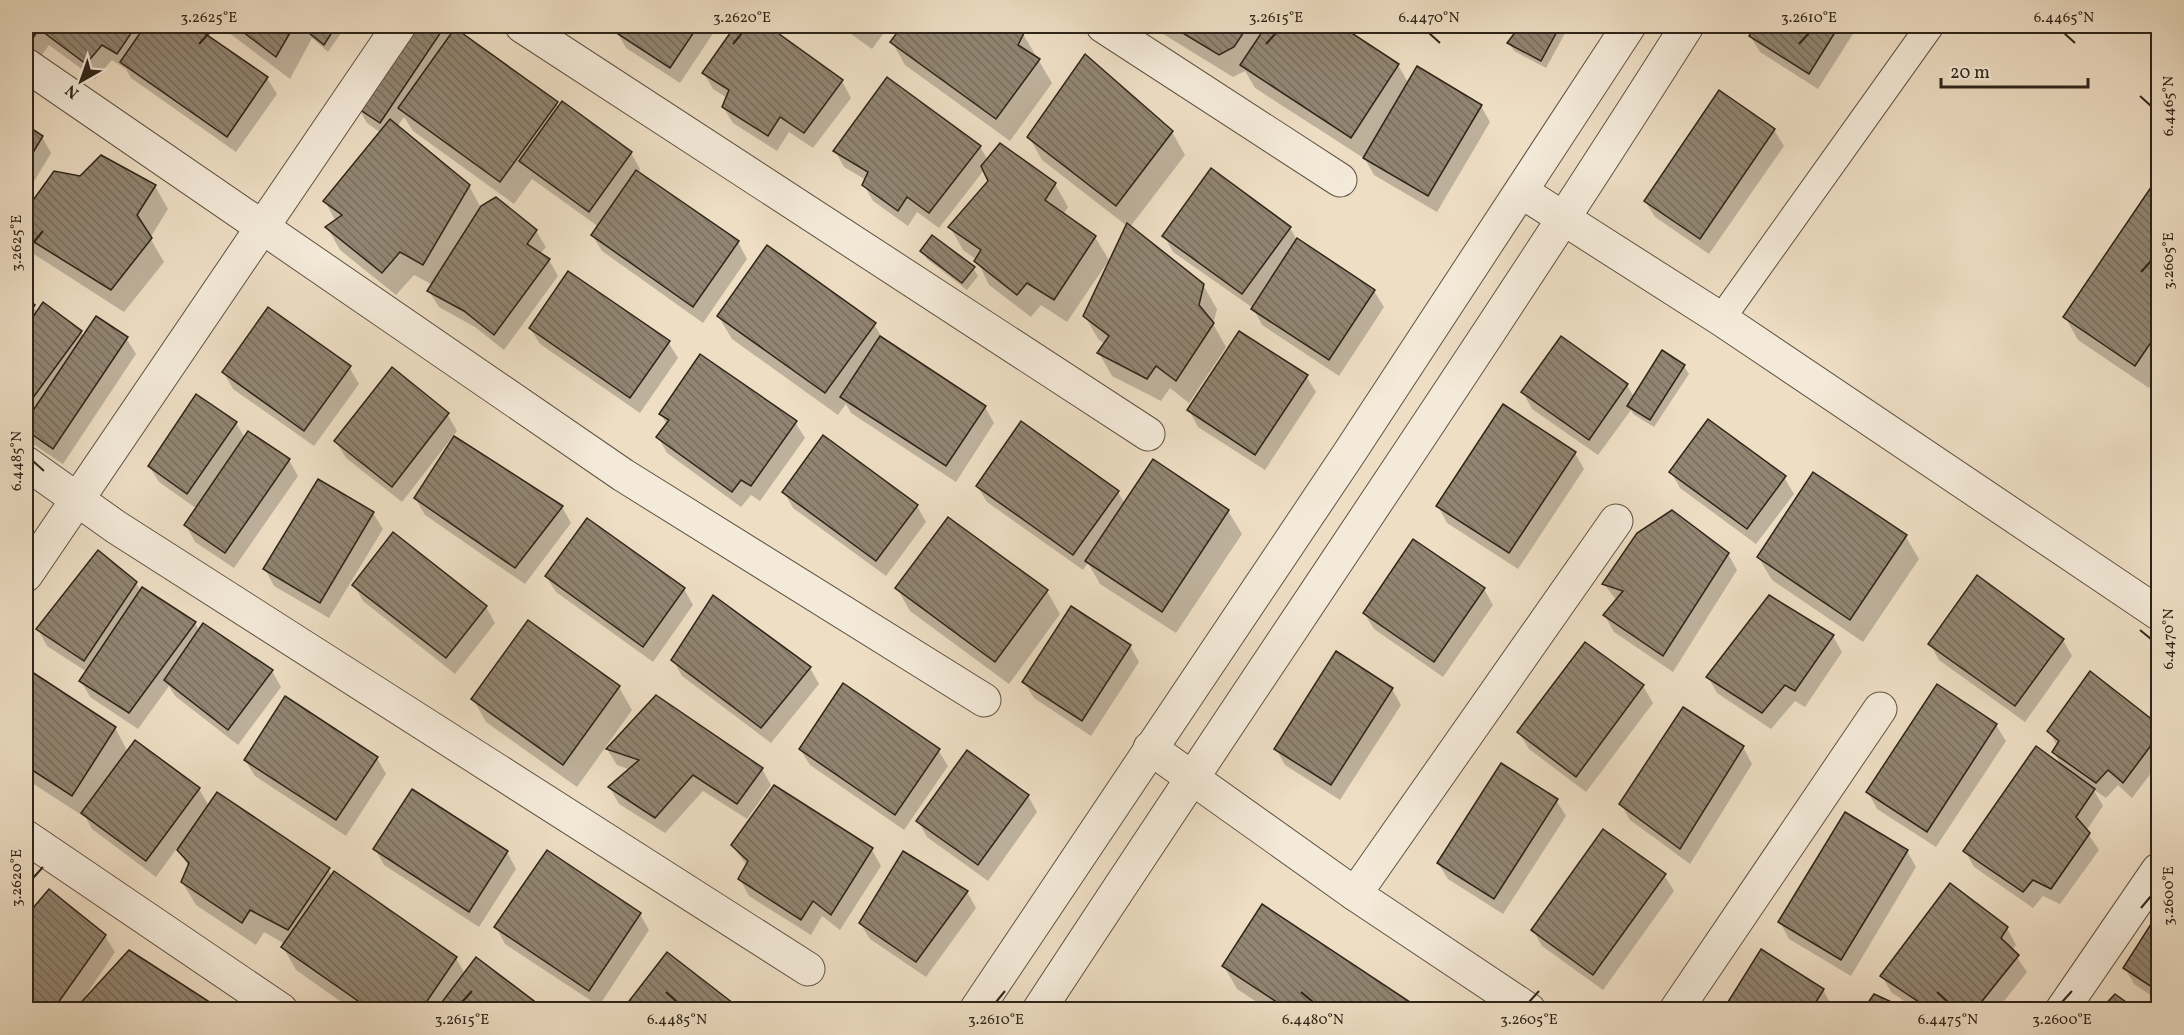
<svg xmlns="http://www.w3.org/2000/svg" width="2184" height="1035" font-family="Vollkorn,serif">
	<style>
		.shadow { fill: #0003 }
		.building { fill: url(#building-back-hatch); stroke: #2f2419; stroke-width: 1.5 }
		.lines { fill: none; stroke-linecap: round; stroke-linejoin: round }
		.lane-casing { stroke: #5f5244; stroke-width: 29 }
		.street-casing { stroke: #5f5244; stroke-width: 35 }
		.lane { stroke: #f4ead9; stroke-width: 27 }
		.street { stroke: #f4ead9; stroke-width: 33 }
		.ticks { fill: none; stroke: #2f2419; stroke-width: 2 }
		.neatline { fill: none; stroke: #2f2419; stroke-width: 2 }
		.ticks-label { font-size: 15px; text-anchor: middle; fill: #2f2419 }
	</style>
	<defs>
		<pattern id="building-back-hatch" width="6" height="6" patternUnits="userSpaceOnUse" patternTransform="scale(1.5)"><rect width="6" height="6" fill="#928572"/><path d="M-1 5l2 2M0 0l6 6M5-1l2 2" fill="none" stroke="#786d5d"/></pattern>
	</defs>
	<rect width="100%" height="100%" fill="#eedec4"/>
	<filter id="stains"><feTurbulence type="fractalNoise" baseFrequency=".00333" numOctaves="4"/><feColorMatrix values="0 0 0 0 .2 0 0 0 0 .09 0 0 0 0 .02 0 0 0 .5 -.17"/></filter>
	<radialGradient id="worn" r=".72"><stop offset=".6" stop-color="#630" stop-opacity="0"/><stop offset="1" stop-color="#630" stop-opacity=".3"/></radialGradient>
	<g class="shadow">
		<path d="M26,26H143L145,29L147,26H192L267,78L277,94L236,152L131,78L126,69L112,60L95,79L49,45L39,59L26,47Z"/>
		<path d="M220,26H346L328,52L312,38L290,79Z"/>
		<path d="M413,26H450L454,32L556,103L559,108L631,153L640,169L638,173L738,242L747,259L703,323L602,251L592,235L599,227L532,179L514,204L413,131L404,117L397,127L469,186L481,208L496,199L536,231L546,247L540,254L549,260L558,276L504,350L475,327L439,307L429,291L433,285L414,275L396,295L340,250L327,227L335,220L325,201L381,133L367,123L358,107Z"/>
		<path d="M621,26H718L680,83L626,48L617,32Z"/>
		<path d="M737,26H766L842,81L851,98L813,148L789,132L777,151L733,123L723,107L727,98L713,89L704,73Z"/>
		<path d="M840,26H889L872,49Z"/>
		<path d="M904,26H1012L1023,34L1052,83L1010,141L905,65L892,42Z"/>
		<path d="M1150,26H1338L1398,65L1409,84L1481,106L1490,122L1437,212L1374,175L1365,159L1255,88L1245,71L1233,77Z"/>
		<path d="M1411,26H1423L1419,31Z"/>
		<path d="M1522,26H1569L1546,68L1514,51L1509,43Z"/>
		<path d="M1757,26H1858L1818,89L1760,52L1750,36Z"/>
		<path d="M26,127L42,137L51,153L26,195Z"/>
		<path d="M1774,130L1784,146L1709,254L1655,217L1645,201Z"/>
		<path d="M1172,132L1185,155L1130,227L1203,285L1217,309L1213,324L1226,347L1189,403L1170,388L1161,401L1112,376L1099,353L1105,344L1098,339L1085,316L1127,226L1042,160L1029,137Z"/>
		<path d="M980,147L988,160L1055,184L1068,207L1063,215L1095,237L1109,260L1067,322L1041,305L1031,317L989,285L977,260L963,250L950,227L990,181L984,170L939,228L917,212L908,226L873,201L864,185L866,180L844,167L835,151Z"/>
		<path d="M55,172L155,186L168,209L150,238L164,262L124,312L26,249V212Z"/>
		<path d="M2158,179V374L2149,388L2078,340L2065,317Z"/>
		<path d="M1290,228L1297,240L1374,291L1384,307L1339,376L1262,325L1253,308L1173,252L1164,236Z"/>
		<path d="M922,251L973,268L978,276L967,290L927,259Z"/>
		<path d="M26,300L38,312L81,332L83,336L126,338L136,354L63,464L32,443L26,431V423L30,416L26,413Z"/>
		<path d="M718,316L874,324L884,341L985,407L994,423L956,482L851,413L846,404L838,415L732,339Z"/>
		<path d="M530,328L668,342L678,358L640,413L540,344Z"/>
		<path d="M1561,338L1627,385L1634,397L1684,366L1689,374L1654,427L1633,414L1631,410L1598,455L1532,409L1523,392Z"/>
		<path d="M349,367L359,384L314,446L233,389L224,373Z"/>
		<path d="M1306,376L1316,392L1265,470L1198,427L1189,410Z"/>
		<path d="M447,414L457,431L402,502L346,458L336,442Z"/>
		<path d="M661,414L795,422L805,438L760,501L751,495L741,507L667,453L658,437L667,425Z"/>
		<path d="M236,423L245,438L289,460L298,476L234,568L195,542L186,525L197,509L159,482L149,466Z"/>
		<path d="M1575,453L1584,469L1518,569L1447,523L1438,506Z"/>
		<path d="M1153,461L1228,511L1242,534L1176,633L1100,584L1088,563L1083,570L987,502L977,486L1118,492L1125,504Z"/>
		<path d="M1671,472L1784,477L1794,494L1756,544L1680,488Z"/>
		<path d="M784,492L917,506L926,522L886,576L793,508Z"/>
		<path d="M415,498L562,507L571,523L525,584L425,515Z"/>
		<path d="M373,513L383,529L329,618L274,586L265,569Z"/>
		<path d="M1906,537L1919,559L1863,642L1772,580L1758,557Z"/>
		<path d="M98,552L136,583L141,591L195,623L199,630L272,671L281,687L238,745L175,696L169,686L138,729L90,697L81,681L87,672L47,646L38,629Z"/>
		<path d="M1728,554L1737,570L1673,672L1614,632L1605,616L1617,601L1604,584Z"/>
		<path d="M546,576L684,589L693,605L653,662L556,592Z"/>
		<path d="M354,585L486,607L495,623L455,674L363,601Z"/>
		<path d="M897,588L1047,591L1060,614L1009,684L910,611Z"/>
		<path d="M1484,589L1493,605L1443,677L1374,629L1364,613Z"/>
		<path d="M1833,636L1842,652L1805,707L1795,701L1771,729L1717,693L1708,677Z"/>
		<path d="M2063,640L2072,656L2025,722L1939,660L1930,644Z"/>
		<path d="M1585,644L1643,686L1653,703L1586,792L1529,749L1519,733Z"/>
		<path d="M1130,646L1139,662L1091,736L1034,698L1024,682Z"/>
		<path d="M673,660L810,668L819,684L771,743L682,676Z"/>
		<path d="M26,670L115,728L128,752L135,742L199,789L209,806L328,869L332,876L334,873L456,958L465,974L544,1010H353L296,970L283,947L285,944L264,932L256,945L196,905L182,882L189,867L177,848L156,877L92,829L86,818L26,779Z"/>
		<path d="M2090,673L2158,726V764L2132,798L2118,785L2106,798L2093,789L2103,806L2086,831L2099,850L2060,904L2043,896L2033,908L1974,867L1965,851L2062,767L2054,752L2057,746L2049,731Z"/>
		<path d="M619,687L632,710L577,787L486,722L473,699Z"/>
		<path d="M1392,689L1401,705L1340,800L1285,765L1276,749Z"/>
		<path d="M1996,725L2006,741L1936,847L1877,809L1868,792Z"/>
		<path d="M1743,747L1752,764L1690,864L1630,820L1621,804Z"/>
		<path d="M607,749L762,769L771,785L747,819L703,791L665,833L619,804L610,788L631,770L617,765Z"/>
		<path d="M800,749L938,750L948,766L904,830L810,765Z"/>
		<path d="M377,758L386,774L346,836L255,776L245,760Z"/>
		<path d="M1028,796L1037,812L988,881L927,837L918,821Z"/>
		<path d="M1556,800L1566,816L1503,914L1448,879L1438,863Z"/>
		<path d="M732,845L872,850L881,866L840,930L822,916L811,935L749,896L740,879L747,866Z"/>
		<path d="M375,849L507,852L516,869L479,927L384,865Z"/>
		<path d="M1907,851L1916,867L1851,976L1789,939L1780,922Z"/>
		<path d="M903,853L967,892L976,908L926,977L870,939L860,923Z"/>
		<path d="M1664,875L1674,891L1603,990L1542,946L1533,930Z"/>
		<path d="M34,910L105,936L115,952L77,1008L219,1010H30L26,1006V911Z"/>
		<path d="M640,914L649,930L599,1006L505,944L496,927Z"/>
		<path d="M2158,916V1000L2134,984L2125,968Z"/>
		<path d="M2007,928L2016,945L2012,950L2027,972L1997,1010H1917L1891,992L1882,976Z"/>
		<path d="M667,954L737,1008L738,1010H630L627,1005Z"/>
		<path d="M1224,966L1420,1010H1269L1237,989Z"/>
		<path d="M1823,990L1832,1006L1830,1010H1725Z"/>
	</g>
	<g class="building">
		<path d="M26,26H136L117,54L102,45L86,64L39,29L29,44L26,42Z"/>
		<path d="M145,26H194L268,77L227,137L120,62Z"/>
		<path d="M235,26H294L276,57Z"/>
		<path d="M300,26H336L324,45Z"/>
		<path d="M411,26H445L380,123L356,107Z"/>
		<path d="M619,26H698L670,68L615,32Z"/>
		<path d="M735,26H768L843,80L804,133L780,117L768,136L722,107L729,90L702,73Z"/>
		<path d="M851,26H868L862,33Z"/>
		<path d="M902,26H1014L1024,33L1018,45L1040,59L996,119L890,42Z"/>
		<path d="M1171,26H1248L1234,47L1219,55Z"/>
		<path d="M1266,26H1341L1399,64L1351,138L1240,65Z"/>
		<path d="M1520,26H1560L1541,61L1507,43Z"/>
		<path d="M1755,26H1839L1809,74L1749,36Z"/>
		<path d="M455,28L558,102L500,182L398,108Z"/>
		<path d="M1085,54L1173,131L1116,206L1027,137Z"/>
		<path d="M1417,66L1482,105L1428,196L1363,158Z"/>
		<path d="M887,77L981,146L929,213L907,197L898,211L862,185L868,172L833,151Z"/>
		<path d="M1719,90L1775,129L1700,239L1644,201Z"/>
		<path d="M562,101L632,152L589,212L519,161Z"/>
		<path d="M390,119L470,185L423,265L400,252L382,273L325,227L342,215L323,201Z"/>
		<path d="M26,125L43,136L26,164Z"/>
		<path d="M1000,143L1056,183L1045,200L1096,236L1054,300L1027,283L1017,295L974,261L981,250L948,227L988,181L981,166Z"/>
		<path d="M101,155L156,185L137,215L152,238L111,290L26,237V210L54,171L80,176Z"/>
		<path d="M1211,168L1291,227L1242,294L1162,236Z"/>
		<path d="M636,170L739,241L693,307L591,235Z"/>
		<path d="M2158,177V332L2135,366L2063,317Z"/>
		<path d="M496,197L537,230L527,244L550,259L494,335L464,311L427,291L481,206Z"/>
		<path d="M1127,223L1204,284L1199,305L1214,323L1176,381L1156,366L1147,379L1097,353L1109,336L1083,316Z"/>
		<path d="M932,235L975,267L962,283L920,251Z"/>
		<path d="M1297,238L1375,290L1329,360L1251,309Z"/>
		<path d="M767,245L876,323L825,393L717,316Z"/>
		<path d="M568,271L670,341L630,398L529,328Z"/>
		<path d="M26,298L35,305L26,319Z"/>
		<path d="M43,302L82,331L27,406L26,327Z"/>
		<path d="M268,307L351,366L304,431L222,372Z"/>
		<path d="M96,316L128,337L53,449L26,430V421Z"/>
		<path d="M1239,331L1308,375L1255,455L1187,410Z"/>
		<path d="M880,336L986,406L946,466L840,397Z"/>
		<path d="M1561,336L1628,384L1589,440L1521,392Z"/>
		<path d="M1662,350L1685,365L1650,420L1627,406Z"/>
		<path d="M700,354L797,421L751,486L741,480L732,492L656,437L669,420L659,414Z"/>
		<path d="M392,367L449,413L392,487L334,441Z"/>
		<path d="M196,394L237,422L187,494L148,466Z"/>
		<path d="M1503,404L1576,452L1509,553L1436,506Z"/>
		<path d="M1708,419L1786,476L1747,529L1669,472Z"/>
		<path d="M1021,421L1119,491L1073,555L976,486Z"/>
		<path d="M248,431L290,459L225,553L184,525Z"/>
		<path d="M823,435L918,505L876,561L782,492Z"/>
		<path d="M454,436L563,506L515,568L414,498Z"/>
		<path d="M1153,459L1229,510L1162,612L1085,561Z"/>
		<path d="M1813,472L1907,535L1850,620L1757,557Z"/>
		<path d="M318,479L374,512L320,603L263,569Z"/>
		<path d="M1672,510L1729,553L1663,656L1603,615L1623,591L1602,584L1637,533Z"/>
		<path d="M948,517L1048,590L995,662L895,588Z"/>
		<path d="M587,518L685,588L643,647L545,576Z"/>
		<path d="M393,532L487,606L446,658L352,585Z"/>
		<path d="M1413,539L1485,588L1434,662L1363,613Z"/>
		<path d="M98,550L137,582L84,661L36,629Z"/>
		<path d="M1977,575L2064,639L2015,706L1928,644Z"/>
		<path d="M142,587L196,622L129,713L79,681Z"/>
		<path d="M713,595L811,667L761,728L671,660Z"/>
		<path d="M1769,595L1834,635L1795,691L1785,685L1762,713L1706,677Z"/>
		<path d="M1071,606L1131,645L1082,721L1022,682Z"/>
		<path d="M528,620L620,686L563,765L471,699Z"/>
		<path d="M203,623L273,670L228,730L164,680Z"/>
		<path d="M1585,642L1644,685L1576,777L1517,732Z"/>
		<path d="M1336,651L1393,688L1331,785L1274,749Z"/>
		<path d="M26,668L116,727L72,796L26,766Z"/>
		<path d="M2090,671L2158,724V736L2123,783L2108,770L2096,783L2052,752L2059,741L2047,731Z"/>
		<path d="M843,683L940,749L895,815L799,749Z"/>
		<path d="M1937,684L1997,724L1927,832L1866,792Z"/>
		<path d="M656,695L763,768L737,804L693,775L655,818L608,787L639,760L606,749Z"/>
		<path d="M285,696L378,757L336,820L244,760Z"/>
		<path d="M1683,707L1744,746L1680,849L1619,804Z"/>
		<path d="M135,740L200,788L146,861L81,813Z"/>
		<path d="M2036,746L2095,789L2076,817L2090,833L2051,889L2033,880L2023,892L1963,851Z"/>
		<path d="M967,750L1029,795L978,865L916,821Z"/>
		<path d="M1501,763L1558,799L1494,899L1437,863Z"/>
		<path d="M774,785L873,848L831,915L813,901L801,920L738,879L748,861L731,845Z"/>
		<path d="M412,789L508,851L469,912L373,849Z"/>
		<path d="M217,792L330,868L288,930L250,910L242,923L181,882L189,863L177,850Z"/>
		<path d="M1845,812L1908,850L1841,960L1778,922Z"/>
		<path d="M1603,829L1666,874L1593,975L1531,930Z"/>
		<path d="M547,850L641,913L589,991L494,927Z"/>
		<path d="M903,851L968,891L916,962L859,923Z"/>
		<path d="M334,871L457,957L421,1010H371L281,947Z"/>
		<path d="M1950,883L2008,927L2001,938L2019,955L1975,1010H1931L1880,976Z"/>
		<path d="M49,889L106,935L53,1010H40L26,999V909L33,908Z"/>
		<path d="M1262,904L1422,1010H1289L1222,966Z"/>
		<path d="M2158,913V991L2123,968Z"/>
		<path d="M1761,949L1824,989L1811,1010H1723Z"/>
		<path d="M129,950L222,1010H74Z"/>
		<path d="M667,952L738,1007L633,1010L626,1005Z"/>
		<path d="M476,957L546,1010H436Z"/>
		<path d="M1874,994L1909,1010H1863Z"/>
		<path d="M2115,994L2137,1010H2100Z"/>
		<path d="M604,1002L614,1010H599Z"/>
	</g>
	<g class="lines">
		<g class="lane-casing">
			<path id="lane" d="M1721,319L1930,26"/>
		</g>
		<g class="street-casing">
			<g id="street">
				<path d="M522,26L1148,434"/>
				<path d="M1103,26L1340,180"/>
				<path d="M26,65L623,475L984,700"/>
				<path d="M1522,192L1721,319L2158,613"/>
				<path d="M26,463L116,527L808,969"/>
				<path d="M26,575L399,26"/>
				<path d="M1150,748L1355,894L1529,1010"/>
				<path d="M26,837L281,1010"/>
				<path d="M1355,894L1616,521"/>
				<path d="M976,1010L1348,455L1629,26"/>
				<path d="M1039,1010C1254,681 1477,358 1687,26"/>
				<path d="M1676,1010L1880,709"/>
				<path d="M2062,1010L2158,870"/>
			</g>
		</g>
		<use href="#lane" class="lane"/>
		<use href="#street" class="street"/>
	</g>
	<path class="ticks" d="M1429,33L1440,43M2064,33L2075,43M199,44L209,33M733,44L742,33M1266,44L1276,33M1799,44L1809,33M2140,96L2151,106M33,243L43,231M2141,272L2151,261M33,461L44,471M2140,630L2151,639M33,878L43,867M2141,908L2151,896M666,992L677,1002M1301,992L1313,1002M1937,992L1948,1002M462,1002L472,991M996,1002L1005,991M1529,1002L1539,991M2062,1002L2072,991"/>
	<rect width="2184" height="1035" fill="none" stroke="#eedec4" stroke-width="66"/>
	<g transform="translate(81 81) rotate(220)" stroke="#f4ead9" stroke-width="4.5" paint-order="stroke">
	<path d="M0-4.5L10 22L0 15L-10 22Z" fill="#2f2419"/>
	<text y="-9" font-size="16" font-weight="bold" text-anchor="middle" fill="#2f2419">N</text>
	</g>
	<path d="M1941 78v9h147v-9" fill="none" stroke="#2f2419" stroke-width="3"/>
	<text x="1950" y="78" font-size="18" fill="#2f2419" stroke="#f4ead9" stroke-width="4.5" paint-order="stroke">20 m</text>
	<rect x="33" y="33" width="2118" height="969" class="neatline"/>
	<g class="ticks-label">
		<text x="209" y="22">3.2625°E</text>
		<text x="742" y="22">3.2620°E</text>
		<text x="1276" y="22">3.2615°E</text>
		<text x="1429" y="22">6.4470°N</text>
		<text x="1809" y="22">3.2610°E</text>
		<text x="2064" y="22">6.4465°N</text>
		<text transform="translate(2168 106) rotate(-90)" y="5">6.4465°N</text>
		<text transform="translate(16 243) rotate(-90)" y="5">3.2625°E</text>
		<text transform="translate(2168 261) rotate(-90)" y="5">3.2605°E</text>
		<text transform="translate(16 461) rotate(-90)" y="5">6.4485°N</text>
		<text transform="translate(2168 639) rotate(-90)" y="5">6.4470°N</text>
		<text transform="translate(16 878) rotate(-90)" y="5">3.2620°E</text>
		<text transform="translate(2168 896) rotate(-90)" y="5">3.2600°E</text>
		<text x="462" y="1024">3.2615°E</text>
		<text x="677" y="1024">6.4485°N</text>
		<text x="996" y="1024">3.2610°E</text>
		<text x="1313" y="1024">6.4480°N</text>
		<text x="1529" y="1024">3.2605°E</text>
		<text x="1948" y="1024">6.4475°N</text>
		<text x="2062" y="1024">3.2600°E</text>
	</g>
	<rect width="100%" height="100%" filter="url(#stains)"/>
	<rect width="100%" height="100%" fill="url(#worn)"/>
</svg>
